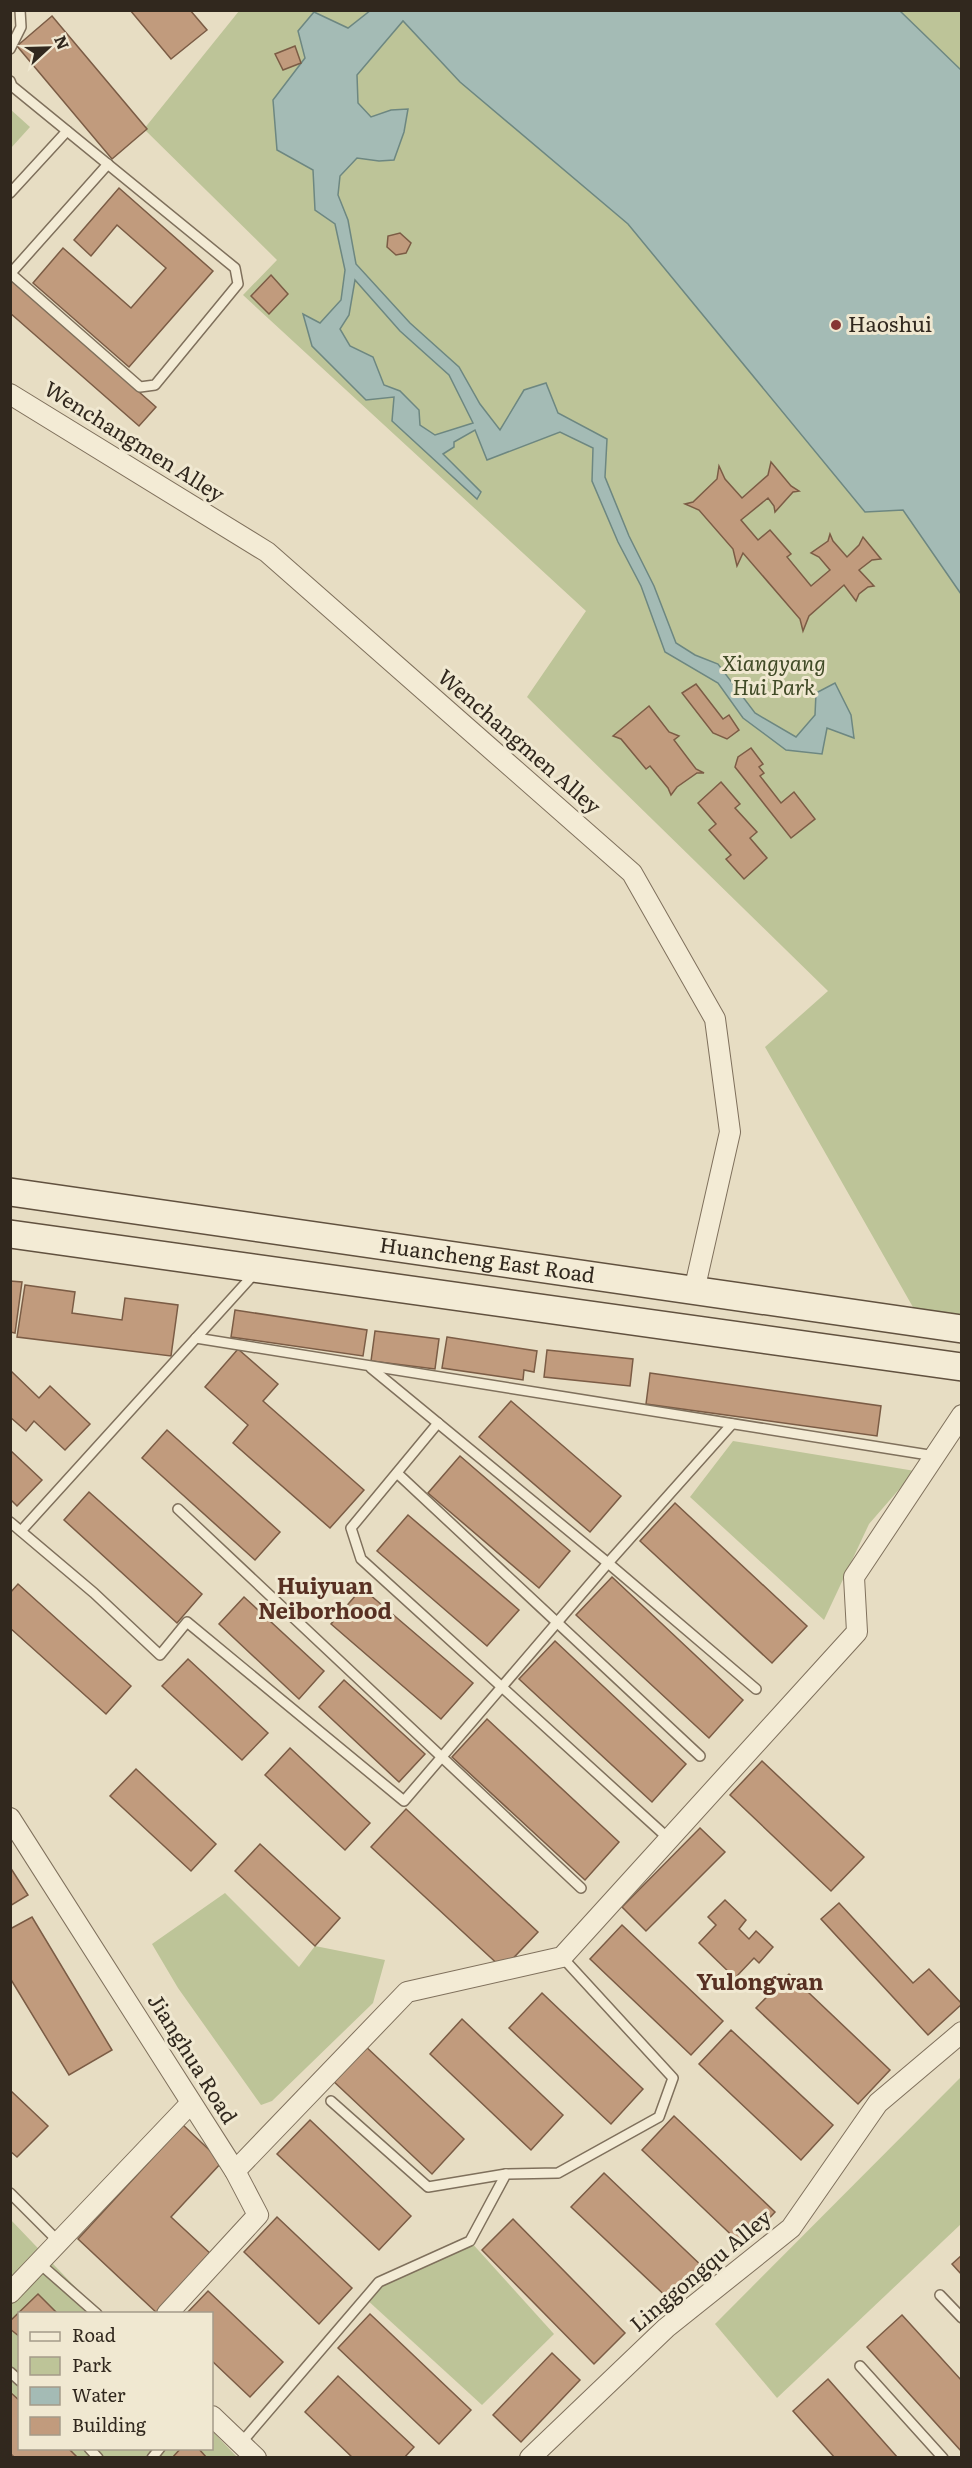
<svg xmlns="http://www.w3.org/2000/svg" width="972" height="2468" font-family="Literata,serif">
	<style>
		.green { fill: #bdc498 }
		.water { fill: #a4bbb5; stroke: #6d8781; stroke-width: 1.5; fill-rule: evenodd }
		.building { fill: #c19b7d; stroke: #7b5c45; stroke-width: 1.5 }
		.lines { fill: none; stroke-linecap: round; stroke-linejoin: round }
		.service-casing { stroke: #7f705c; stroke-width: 12 }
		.minor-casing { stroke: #7f705c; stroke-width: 22 }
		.secondary-casing { stroke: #61513f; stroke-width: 30 }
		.service { stroke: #f3ebd5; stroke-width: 9 }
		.minor { stroke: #f3ebd5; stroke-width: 20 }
		.secondary { stroke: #f3ebd5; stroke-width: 27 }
		.poi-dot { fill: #863634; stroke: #f0e8d1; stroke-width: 2 }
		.labels { text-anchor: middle; stroke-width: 6; stroke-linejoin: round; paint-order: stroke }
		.poi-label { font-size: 21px; fill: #31281e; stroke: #f0e8d1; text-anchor: start }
		.street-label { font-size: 21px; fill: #31281e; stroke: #f0e8d1 }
		.park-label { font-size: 21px; font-style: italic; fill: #414b27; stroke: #f0e8d1 }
		.neighbourhood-label { font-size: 22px; font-weight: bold; fill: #583023; stroke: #f0e8d1 }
	</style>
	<rect width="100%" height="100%" fill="#e7ddc3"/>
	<g class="green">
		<path d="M239,11H393L460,82L628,224L865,512L903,509L961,594V1329L922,1323L765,1047L828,991L527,697L586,611L243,295L277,260L144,129Z"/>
		<path d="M900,11H961V70Z"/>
		<path d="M10,109L30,127L11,148H10Z"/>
		<path d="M733,1441L915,1471L869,1524L824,1620L690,1497Z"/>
		<path d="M225,1893L299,1967L315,1946L385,1960L373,2003L272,2101L261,2105L178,1988L152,1944Z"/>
		<path d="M961,2077V2224L777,2398L715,2324Z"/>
		<path d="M10,2219L100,2313L20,2314V2448H212V2431L237,2457H11Z"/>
		<path d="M470,2241L554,2334L482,2405L365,2298L379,2282Z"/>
	</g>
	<path class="water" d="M371,10L900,11L961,70V594L903,510L865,512L628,224L460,82L403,21L357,75L358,103L371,117L391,110L408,109L404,132L394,160L379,161L357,158L340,176L338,195L348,220L356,264L410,323L459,367L480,404L500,430L524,390L546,383L558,413L607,439L605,477L629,536L654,586L676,643L695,655L718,664L755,713L796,737L815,715L816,693L835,683L851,715L854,738L827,728L822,754L786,750L743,718L718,683L665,652L641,586L618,542L592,481L593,448L560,432L487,460L475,430L454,442V447L443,454L481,492L477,499L392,421L394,397L366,400L312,346L303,314L320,323L341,300L345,270L335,224L315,210L313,170L277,150L273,100L305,58L298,31L314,12L348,28ZM355,280L400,331L449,375L473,423L435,435L420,425L419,410L400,391L384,385L373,357L350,346L340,329L349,315Z"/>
	<g class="building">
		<path d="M130,10H190L207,30L171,59Z"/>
		<path d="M52,16L147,129L112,159L17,46Z"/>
		<path d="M295,46L301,63L283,70L275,54Z"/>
		<path d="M119,188L213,271L129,367L33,283L63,248L131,308L166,268L117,225L91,256L74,240Z"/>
		<path d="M400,233L411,243L406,253L396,255L387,247L388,236Z"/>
		<path d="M271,275L288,294L269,314L251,296Z"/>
		<path d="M10,278L156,407L139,426L10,313Z"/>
		<path d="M771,462L791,486L799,491L793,492L775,512L774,506L768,498L741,520L758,540L770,530L791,554L787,557L811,586L830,570L819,557L811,553L828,541L830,534L833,541L847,557L859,545L863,537L881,559L872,560L859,570L874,586L868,587L859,594L856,601L844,585L809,616L803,631L800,619L743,553L737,566L733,549L699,510L685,504L693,502L717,479L719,466L725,479L742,498L768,475Z"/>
		<path d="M696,684L723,719L729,715L739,730L727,739L713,733L682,693Z"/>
		<path d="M649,706L669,732L679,736L674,740L696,769L704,773H697L677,787L671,795L668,788L650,766L646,769L621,739L613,736Z"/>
		<path d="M751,748L763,764L759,767L764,773L760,776L781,803L794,792L815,819L791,838L735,767L738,757Z"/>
		<path d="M721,782L740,804L735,808L757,832L750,838L767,858L744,879L726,859L731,855L709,830L716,824L698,803Z"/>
		<path d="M10,1281L22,1282L15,1333L10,1332Z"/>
		<path d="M25,1285L75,1292L72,1313L122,1320L125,1298L178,1305L171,1356L17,1337Z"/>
		<path d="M235,1310L367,1330L363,1356L231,1337Z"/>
		<path d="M375,1331L439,1339L435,1369L371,1361Z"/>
		<path d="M447,1337L537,1351L534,1372L524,1370L523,1380L442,1368Z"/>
		<path d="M238,1349L278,1384L263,1401L364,1490L330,1528L233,1443L248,1425L205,1387Z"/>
		<path d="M547,1350L633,1359L630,1386L544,1377Z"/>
		<path d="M11,1371L39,1398L50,1386L90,1424L65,1450L34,1421L26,1431L10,1417Z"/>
		<path d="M650,1373L881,1406L877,1436L646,1404Z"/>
		<path d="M511,1401L621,1496L590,1532L479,1437Z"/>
		<path d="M167,1430L280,1532L255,1560L142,1458Z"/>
		<path d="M10,1450L42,1480L17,1506L10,1499Z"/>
		<path d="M460,1456L570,1551L539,1588L428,1493Z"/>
		<path d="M89,1492L202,1594L177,1623L64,1520Z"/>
		<path d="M675,1503L807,1626L772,1663L640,1541Z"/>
		<path d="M408,1515L519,1610L487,1646L377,1551Z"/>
		<path d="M612,1577L743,1700L709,1738L576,1615Z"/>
		<path d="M18,1584L131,1686L106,1714L10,1628V1593Z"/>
		<path d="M362,1588L473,1683L441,1719L331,1624Z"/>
		<path d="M244,1597L324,1671L299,1699L219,1624Z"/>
		<path d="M555,1641L686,1764L652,1802L519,1679Z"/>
		<path d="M188,1659L268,1733L242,1760L162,1686Z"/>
		<path d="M344,1680L425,1754L399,1782L319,1707Z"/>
		<path d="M487,1719L619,1842L585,1880L452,1757Z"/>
		<path d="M290,1748L370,1823L345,1850L265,1775Z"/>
		<path d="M762,1761L864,1857L831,1891L730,1795Z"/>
		<path d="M136,1769L216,1844L191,1871L110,1796Z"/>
		<path d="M406,1809L538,1932L503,1969L371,1847Z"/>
		<path d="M700,1828L725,1852L646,1931L622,1907Z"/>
		<path d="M260,1844L340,1918L315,1946L235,1871Z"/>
		<path d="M10,1867L28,1895L10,1906Z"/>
		<path d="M725,1900L746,1920L739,1929L749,1939L756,1931L773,1947L759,1963L754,1958L735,1978L699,1943L716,1925L708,1917Z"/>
		<path d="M839,1903L913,1983L929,1969L962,2004L928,2035L821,1919Z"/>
		<path d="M32,1917L112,2050L69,2075L10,1978V1929Z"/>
		<path d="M622,1925L723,2021L691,2055L590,1959Z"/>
		<path d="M789,1974L890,2070L858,2104L756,2008Z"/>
		<path d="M542,1993L643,2089L611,2124L509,2028Z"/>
		<path d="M462,2019L563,2115L531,2150L430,2054Z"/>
		<path d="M731,2030L833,2125L801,2160L699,2064Z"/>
		<path d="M363,2044L464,2139L432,2174L330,2078Z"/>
		<path d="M10,2090L48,2126L17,2157L10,2151Z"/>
		<path d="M674,2116L775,2212L743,2246L642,2150Z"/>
		<path d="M310,2120L411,2216L379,2250L277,2154Z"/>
		<path d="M183,2125L222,2162L171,2217L213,2256L158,2314L78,2239Z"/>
		<path d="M604,2173L705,2269L673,2303L571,2207Z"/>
		<path d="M277,2217L352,2288L319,2324L244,2252Z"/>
		<path d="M513,2219L625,2333L594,2364L482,2250Z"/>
		<path d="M962,2255V2275L952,2264Z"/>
		<path d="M208,2291L283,2362L250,2397L212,2361V2314H186Z"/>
		<path d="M38,2294L58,2314H20V2337L10,2329V2321Z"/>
		<path d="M370,2314L471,2410L439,2444L338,2348Z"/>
		<path d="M902,2315L962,2381V2452L867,2347Z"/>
		<path d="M552,2353L580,2380L521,2442L493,2415Z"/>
		<path d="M338,2376L414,2447L404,2458H353L305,2412Z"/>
		<path d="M828,2379L898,2458H835L793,2411Z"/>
		<path d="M10,2392L20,2401V2448H68L78,2458H15L10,2453Z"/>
		<path d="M181,2448H198L207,2458H172Z"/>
	</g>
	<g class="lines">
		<g class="service-casing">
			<g id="service">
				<path d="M10,49L21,27L20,10"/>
				<path d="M10,81L12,86L235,268L238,284L155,385L140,387L10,273"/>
				<path d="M10,193L67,131"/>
				<path d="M11,273L108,164"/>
				<path d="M196,1338L935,1456"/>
				<path d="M371,1368L608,1563L756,1689"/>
				<path d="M438,1423L351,1528L361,1559L669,1839"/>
				<path d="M397,1473L700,1756"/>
				<path d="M178,1509L581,1888"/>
				<path d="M10,1522L94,1593L160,1655L187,1622L404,1801L608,1563L732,1424"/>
				<path d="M21,1531L255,1273"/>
				<path d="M331,2101L428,2187L506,2174"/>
				<path d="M10,2193L59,2242"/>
				<path d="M39,2263L97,2314"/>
				<path d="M940,2295L962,2318"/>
				<path d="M860,2366L943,2458"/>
				<path d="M10,2372L20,2381"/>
				<path d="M241,2443L379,2282L470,2241L506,2174L558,2173L659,2117L673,2078L562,1957"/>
				<path d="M89,2448L98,2458"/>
				<path d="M152,2458L160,2448"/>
			</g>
		</g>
		<g class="minor-casing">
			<g id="minor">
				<path d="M10,394L267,552L632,873L715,1019L730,1132L694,1291"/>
				<path d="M10,1818L235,2171L258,2215L167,2314"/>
				<path d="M235,2171L407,1992L562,1957L857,1632L854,1577L962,1415"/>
				<path d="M10,2293L191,2103"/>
				<path d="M212,2416L256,2458"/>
				<path d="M530,2458L666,2328L791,2228L878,2103L962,2032"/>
			</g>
		</g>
		<g class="secondary-casing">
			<g id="secondary">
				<path id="s1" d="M10,1192L962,1329"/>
				<path d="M10,1234L962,1367"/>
			</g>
		</g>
		<use href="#service" class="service"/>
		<use href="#minor" class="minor"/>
		<use href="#secondary" class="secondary"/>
	</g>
	<circle class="poi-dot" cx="836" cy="325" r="6"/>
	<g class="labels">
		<g class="poi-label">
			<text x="848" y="332">Haoshui</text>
		</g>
		<g class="street-label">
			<text transform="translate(134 442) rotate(32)" y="7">Wenchangmen Alley</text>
			<text transform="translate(519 742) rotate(41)" y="7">Wenchangmen Alley</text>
			<text dy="7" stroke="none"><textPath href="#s1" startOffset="482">Huancheng East Road</textPath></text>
			<text transform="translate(192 2059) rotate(58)" y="7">Jianghua Road</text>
			<text transform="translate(701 2271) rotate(-40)" y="7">Linggongqu Alley</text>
		</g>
		<g class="park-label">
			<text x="774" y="671">Xiangyang<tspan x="774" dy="24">Hui Park</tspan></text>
		</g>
		<g class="neighbourhood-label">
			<text x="325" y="1594">Huiyuan<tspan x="325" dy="25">Neiborhood</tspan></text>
			<text x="760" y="1990">Yulongwan</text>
		</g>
	</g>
	<rect width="972" height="2468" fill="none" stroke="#31281e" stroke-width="24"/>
	<rect x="18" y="2312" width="195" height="138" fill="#f0e8d1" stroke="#a49b89" stroke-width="1.5"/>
	<rect x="30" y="2332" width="30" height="9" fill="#f3ebd5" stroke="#a49b89" stroke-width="1.5"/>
	<text x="72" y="2342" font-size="18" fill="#31281e">Road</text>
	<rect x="30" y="2357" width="30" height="18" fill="#bdc498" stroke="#a49b89" stroke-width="1.5"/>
	<text x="72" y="2372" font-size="18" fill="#31281e">Park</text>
	<rect x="30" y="2387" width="30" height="18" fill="#a4bbb5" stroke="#a49b89" stroke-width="1.5"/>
	<text x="72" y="2402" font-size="18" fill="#31281e">Water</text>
	<rect x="30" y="2417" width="30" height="18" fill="#c19b7d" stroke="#a49b89" stroke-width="1.5"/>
	<text x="72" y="2432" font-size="18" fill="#31281e">Building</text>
	<g transform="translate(48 48) rotate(68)" stroke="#f0e8d1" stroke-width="4.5" paint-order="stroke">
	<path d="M0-4.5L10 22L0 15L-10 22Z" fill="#31281e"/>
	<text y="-9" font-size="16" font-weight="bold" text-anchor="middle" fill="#31281e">N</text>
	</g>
</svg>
